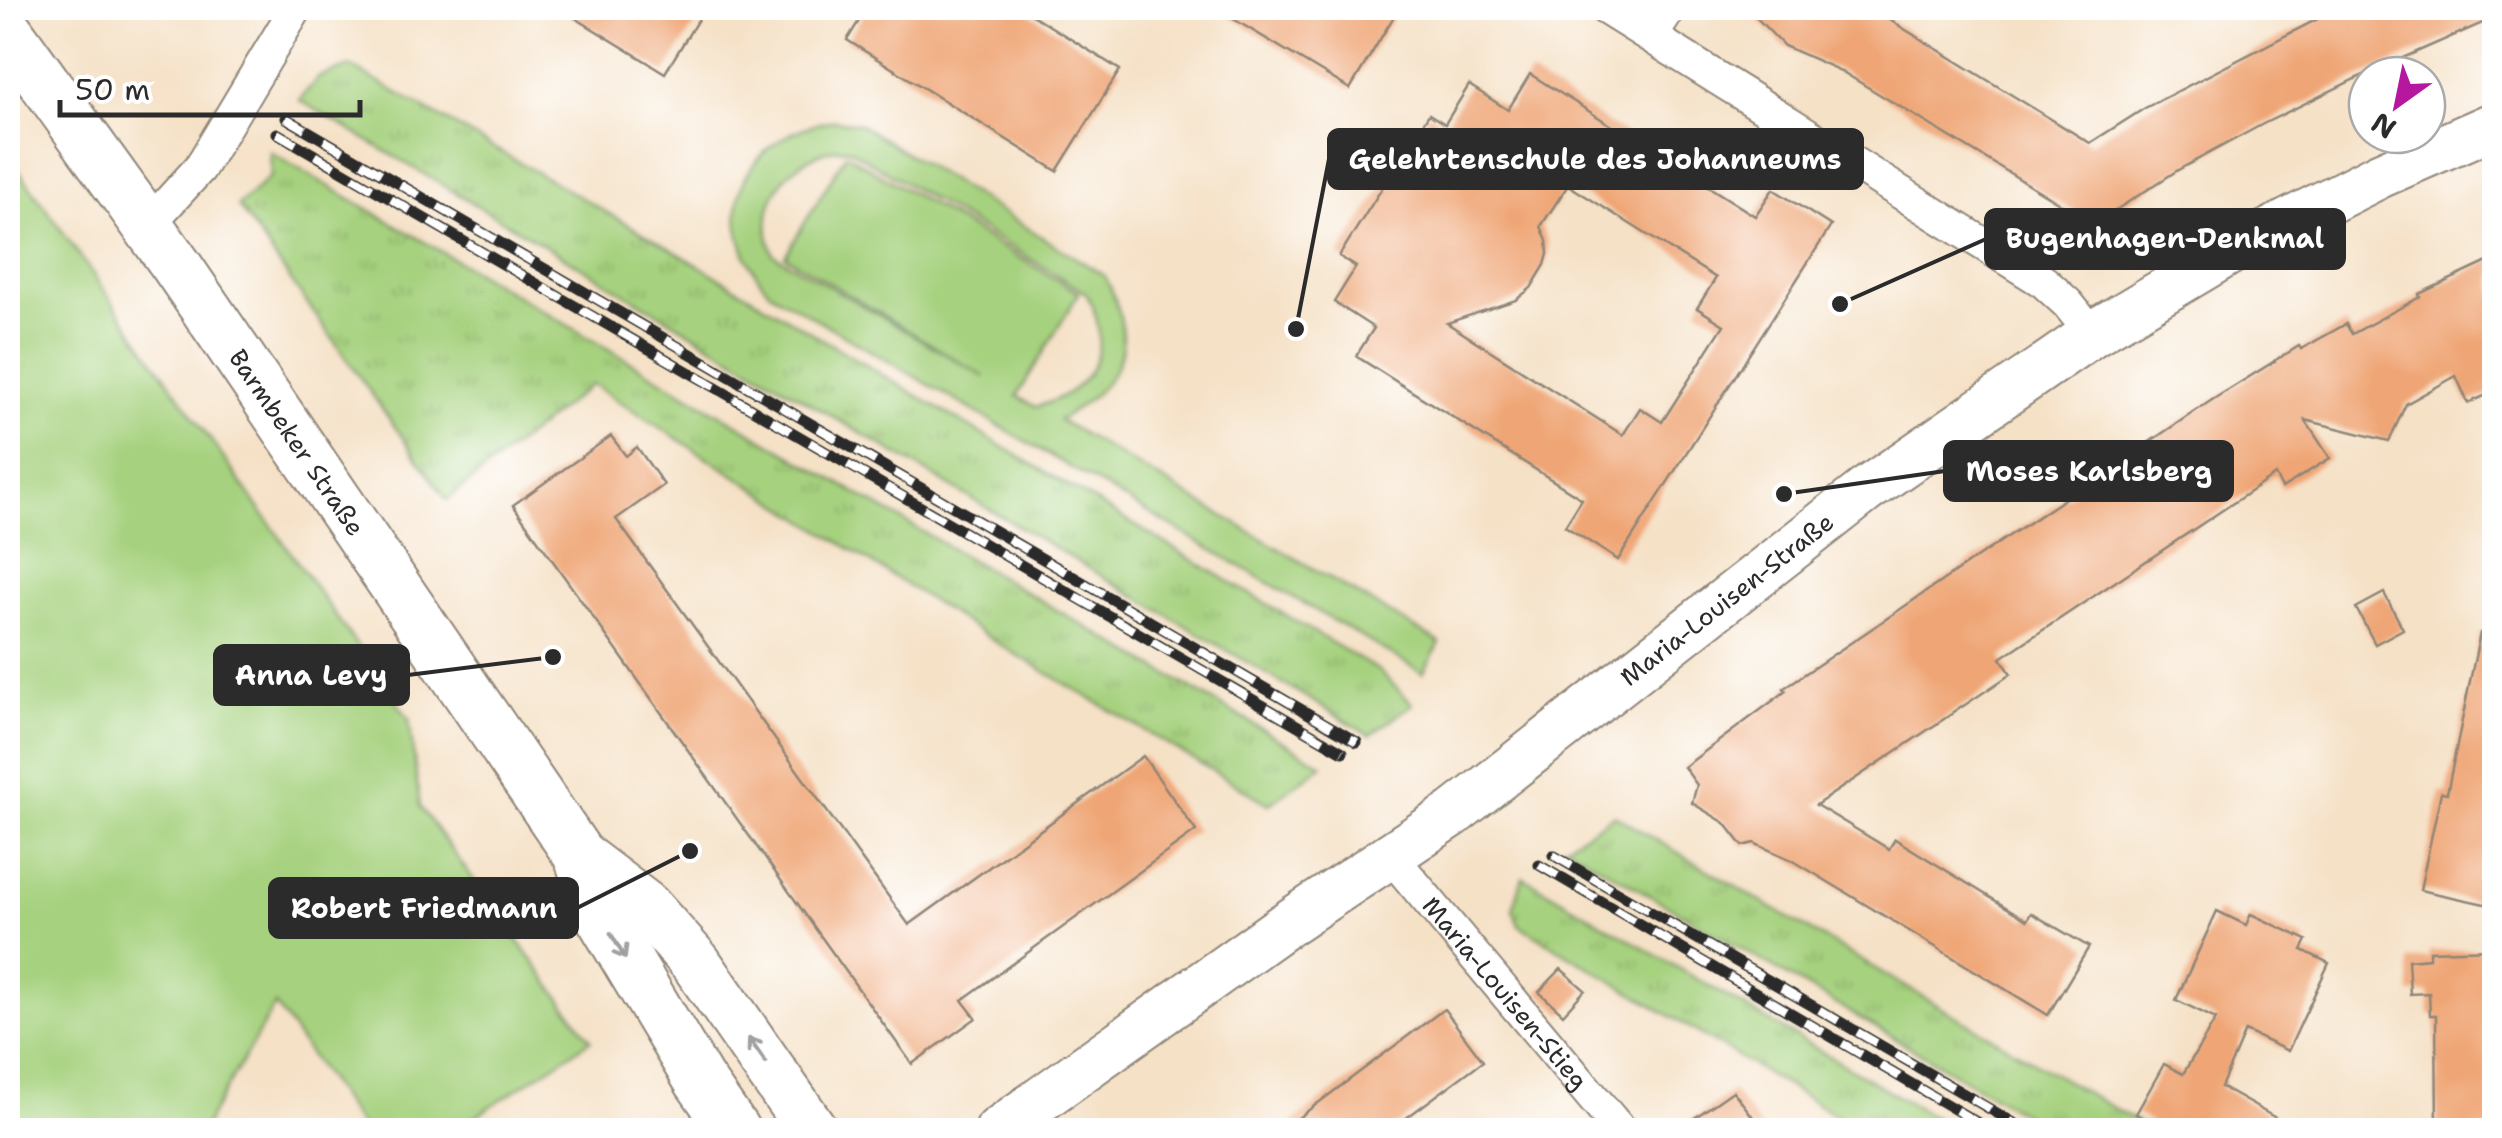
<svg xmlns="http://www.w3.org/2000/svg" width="2502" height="1138" font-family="'Shantell Sans',sans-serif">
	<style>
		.grass { fill: url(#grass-tufts); stroke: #687e54; stroke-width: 2.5 }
		.pitch { fill: #a6d17e; stroke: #687e54; stroke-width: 2.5; fill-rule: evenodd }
		.building { fill: #efa575; fill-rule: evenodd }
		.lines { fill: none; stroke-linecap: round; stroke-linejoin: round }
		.street-casing { stroke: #908678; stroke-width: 36 }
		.secondary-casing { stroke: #908678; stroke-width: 49 }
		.primary-casing { stroke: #908678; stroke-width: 54 }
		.street { stroke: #fff; stroke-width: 32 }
		.secondary { stroke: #fff; stroke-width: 45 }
		.primary { stroke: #fff; stroke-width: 50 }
		.rail-casing { stroke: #2b2b2b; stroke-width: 11 }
		.rail { stroke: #fff; stroke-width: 8; stroke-dasharray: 22; stroke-linecap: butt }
		.oneway { stroke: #a0a0a0 }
		.labels { text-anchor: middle; stroke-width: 9; stroke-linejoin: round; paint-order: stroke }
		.street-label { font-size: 25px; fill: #2b2b2b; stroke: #fff }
		.leader { fill: none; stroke: #2b2b2b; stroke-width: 4 }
		.callout-dot { fill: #2b2b2b; stroke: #fff; stroke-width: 4 }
		.callout { fill: #2b2b2b; stroke: #2b2b2b; stroke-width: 4 }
		.callout-label { font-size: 28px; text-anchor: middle; font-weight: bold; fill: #fff }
	</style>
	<defs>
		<pattern id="grass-tufts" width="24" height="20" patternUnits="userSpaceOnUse" patternTransform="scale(2.5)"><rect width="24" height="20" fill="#a6d17e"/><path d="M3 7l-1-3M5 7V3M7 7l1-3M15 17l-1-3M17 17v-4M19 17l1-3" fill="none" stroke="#8fb46d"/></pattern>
	</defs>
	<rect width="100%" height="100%" fill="#fff"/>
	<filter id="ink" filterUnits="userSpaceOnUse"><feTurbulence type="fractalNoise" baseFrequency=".01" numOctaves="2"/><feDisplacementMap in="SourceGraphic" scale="20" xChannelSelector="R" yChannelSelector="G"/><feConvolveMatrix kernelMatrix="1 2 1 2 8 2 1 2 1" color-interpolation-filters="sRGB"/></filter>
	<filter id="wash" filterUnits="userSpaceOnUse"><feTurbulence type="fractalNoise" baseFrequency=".0048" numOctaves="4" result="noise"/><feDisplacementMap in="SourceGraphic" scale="40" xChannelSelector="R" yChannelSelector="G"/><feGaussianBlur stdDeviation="2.25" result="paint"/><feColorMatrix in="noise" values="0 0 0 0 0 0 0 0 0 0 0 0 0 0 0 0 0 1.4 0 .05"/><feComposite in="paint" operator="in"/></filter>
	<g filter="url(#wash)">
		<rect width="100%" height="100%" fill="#f5e1c6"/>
		<g class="grass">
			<path d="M350,66L671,249L1379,671L1413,704L1370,735L299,100L319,77Z"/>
			<path d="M270,152L1323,765L1269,804L1005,648L592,384L447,500L238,206L271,176Z"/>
			<path d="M1614,815L2078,1088L2152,1130H2052L1565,846Z"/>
			<path d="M1523,877L1955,1130H1860L1519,925L1513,909Z"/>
		</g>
		<g class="pitch">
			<path d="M834,120L859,124L1105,276C1140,347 1122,382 1059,420L1440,643L1423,673L770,292C706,219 740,136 834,120ZM834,149H849L1086,293C1115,347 1094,390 1036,407L1017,396L1079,293L846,154L785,256L985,377L773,254C755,204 784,162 834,149Z"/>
			<path d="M8,155L409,719L420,807L591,1040L455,1130H363L275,1005L202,1130H8Z"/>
		</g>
		<g id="blocks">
			<g class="building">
				<path d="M559,8H705L665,73Z"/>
				<path d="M867,8H1021L1120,70L1057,171L847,40Z"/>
				<path d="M1215,8H1399L1350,89Z"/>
				<path d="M1747,8H1870L2090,143L2145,108L2339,8H2494V18L2355,79L2263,124L2178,170L2094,224L1841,71L1784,46Z"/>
				<path d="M1530,74L1755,216L1773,189L1831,226L1618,560L1565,526L1582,499L1356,356L1374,328L1334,302L1356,267L1339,256L1429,114L1445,124L1469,85L1508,110ZM1568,185L1716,278L1697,308L1724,325L1662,422L1640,408L1623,435L1447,323L1516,300L1531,288L1545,265L1548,254L1547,241L1541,226Z"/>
				<path d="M2494,259V392L2468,403L2456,376L2406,404L2389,441L2305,420L2330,458L2282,488L2275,475L2001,658L2011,674L1816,805L1889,849L1895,839L2027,920L2031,913L2089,947L2048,1015L1792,860L1754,843L1743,846L1725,823L1692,803L1697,785L1684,767L1786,691L1784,688L1976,558L2212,400L2299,346L2301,349L2346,324L2352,334L2420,297L2419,294Z"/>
				<path d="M611,436L626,456L637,447L664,485L616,519L909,925L1143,756L1196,831L962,1000L976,1018L912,1064L513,505Z"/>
				<path d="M2384,593L2403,629L2375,644L2356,608Z"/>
				<path d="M2480,633L2494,634V906L2420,890L2441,792L2447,793Z"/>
				<path d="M2217,911L2246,925L2251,914L2307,940L2302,950L2329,963L2288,1051L2245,1031L2221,1087L2297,1130H2164L2136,1114L2164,1064L2183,1074L2216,1019L2176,1000Z"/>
				<path d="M2494,949V1130H2437L2436,1015H2430L2429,993L2410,994L2408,960L2429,958V951Z"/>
				<path d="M1561,969L1585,990L1563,1014L1539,992Z"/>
				<path d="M1444,1009L1483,1061L1390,1130H1282Z"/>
				<path d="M1733,1091L1763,1130H1677Z"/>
			</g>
		</g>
	</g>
	<g filter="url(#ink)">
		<use href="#blocks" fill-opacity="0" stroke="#908678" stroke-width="2.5"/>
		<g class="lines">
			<g class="street-casing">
				<g id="street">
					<path d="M1605,8L2044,282L2068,304L2092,334"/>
					<path d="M1652,35L1670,8"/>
					<path d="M147,226L200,168L296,8"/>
					<path id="s1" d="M1390,855L1620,1130"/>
				</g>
			</g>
			<g class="secondary-casing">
				<g id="secondary">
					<path id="s2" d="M998,1130L1281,928L1454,813L1866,490L2092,334L2233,250L2380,175L2494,125"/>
				</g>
			</g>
			<g class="primary-casing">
				<g id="primary">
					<path id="s3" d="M8,32L176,265L580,857L646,907L696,963L812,1130"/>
					<path d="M580,857L594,905L699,1080L734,1130"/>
				</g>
			</g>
			<use href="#street" class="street"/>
			<use href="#secondary" class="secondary"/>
			<use href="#primary" class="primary"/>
			<g class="rail-casing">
				<g id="rail">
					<path d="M286,118L1357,742"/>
					<path d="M277,133L1343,752"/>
					<path d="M1553,855L2026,1130"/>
					<path d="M1539,865L1990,1130"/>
				</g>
			</g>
			<use href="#rail" class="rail"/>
		</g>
		<defs><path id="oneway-shaft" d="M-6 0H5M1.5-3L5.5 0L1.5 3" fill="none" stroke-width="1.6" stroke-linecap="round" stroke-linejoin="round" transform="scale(2.5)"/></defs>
		<g class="oneway">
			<use href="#oneway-shaft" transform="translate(618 946) rotate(60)"/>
			<use href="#oneway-shaft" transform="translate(757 1050) rotate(-125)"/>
		</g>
	</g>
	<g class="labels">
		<g class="street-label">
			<text dy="9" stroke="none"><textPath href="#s3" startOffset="502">Barmbeker Straße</textPath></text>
			<text dy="9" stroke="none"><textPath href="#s2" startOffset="902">Maria-Louisen-Straße</textPath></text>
			<text dy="9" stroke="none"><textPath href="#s1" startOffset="180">Maria-Louisen-Stieg</textPath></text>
		</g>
	</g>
	<path class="leader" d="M1296 329L1329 159M1840 304L1986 239M1784 494L1945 471M553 657L408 675M690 851L577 908"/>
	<g class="callout-dot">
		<circle cx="1296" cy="329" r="10"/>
		<circle cx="1840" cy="304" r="10"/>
		<circle cx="1784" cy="494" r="10"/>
		<circle cx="553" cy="657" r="10"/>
		<circle cx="690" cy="851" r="10"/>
	</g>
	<g class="callout">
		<rect x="1329" y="130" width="533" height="58" rx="10"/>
		<rect x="1986" y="210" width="358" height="58" rx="10"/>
		<rect x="1945" y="442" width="287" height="58" rx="10"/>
		<rect x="215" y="646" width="193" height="58" rx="10"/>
		<rect x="270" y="879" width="307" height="58" rx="10"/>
	</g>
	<g class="callout-label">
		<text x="1595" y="169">Gelehrtenschule des Johanneums</text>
		<text x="2165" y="248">Bugenhagen-Denkmal</text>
		<text x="2089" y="481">Moses Karlsberg</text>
		<text x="311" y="685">Anna Levy</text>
		<text x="424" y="918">Robert Friedmann</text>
	</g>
	<rect width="2502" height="1138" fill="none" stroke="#fff" stroke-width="40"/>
	<g transform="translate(2397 105) rotate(213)"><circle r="48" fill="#ffffff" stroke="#aaaaaa" stroke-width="2.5"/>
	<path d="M0-8L18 38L0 25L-18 38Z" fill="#b5179e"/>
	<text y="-15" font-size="28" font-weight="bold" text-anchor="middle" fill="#2b2b2b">N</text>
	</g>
	<path d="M60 100v15h300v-15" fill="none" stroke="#2b2b2b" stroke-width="5"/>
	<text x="75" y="100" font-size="30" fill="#2b2b2b" stroke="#ffffff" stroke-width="8" paint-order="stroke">50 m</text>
</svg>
